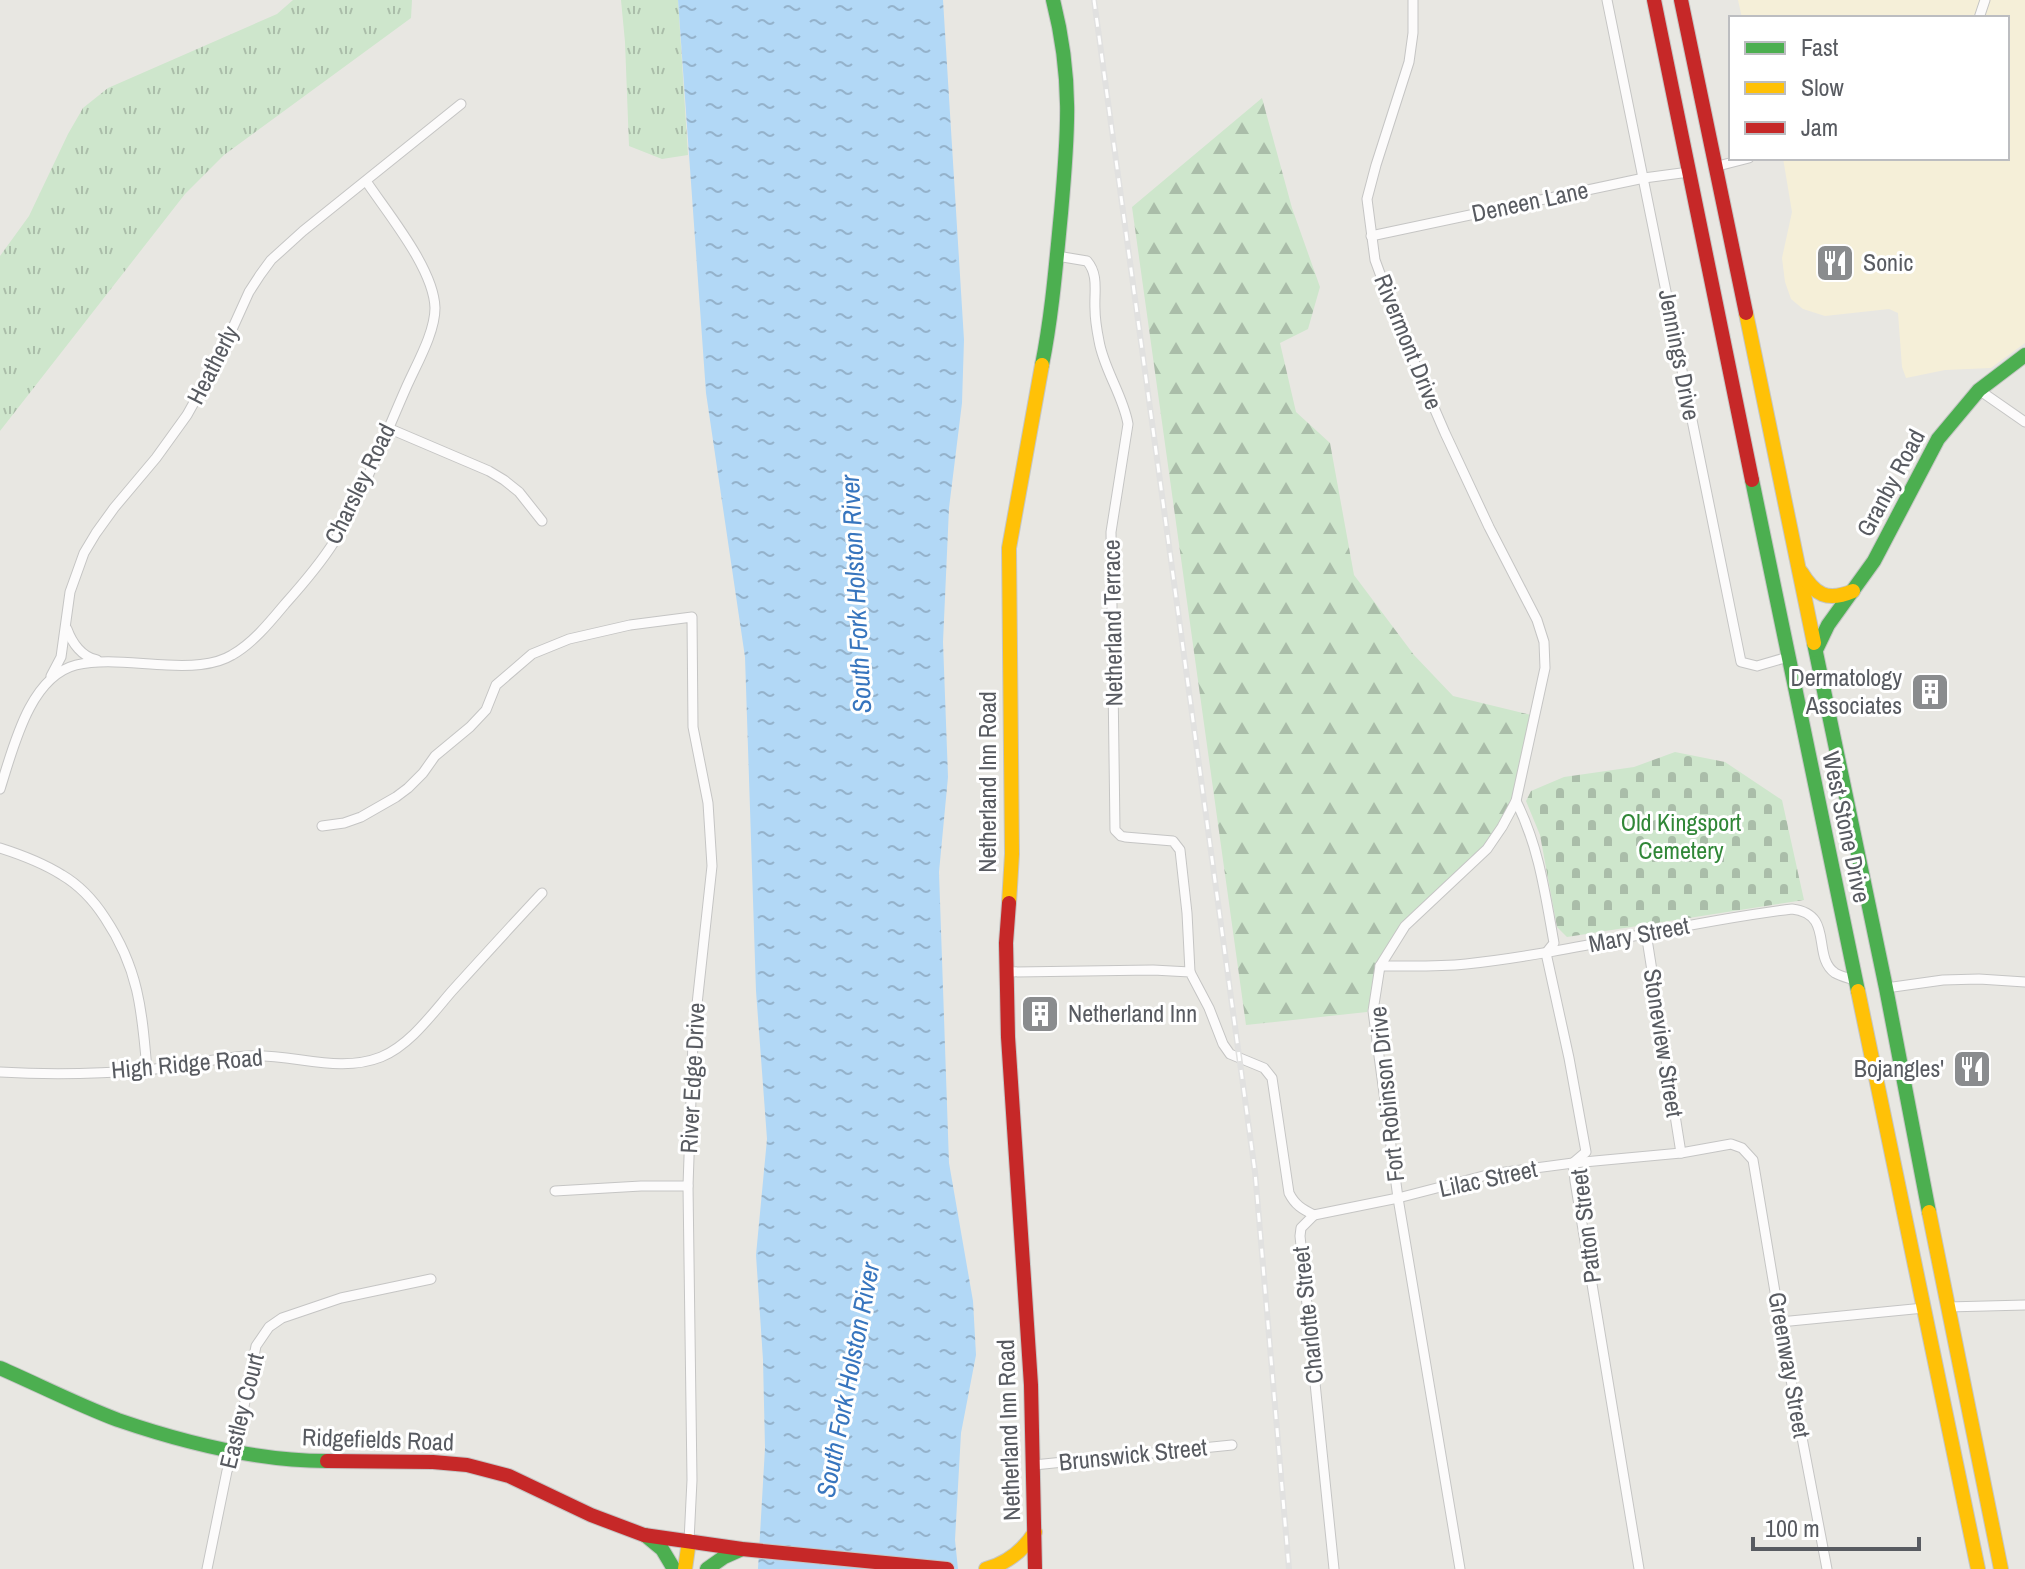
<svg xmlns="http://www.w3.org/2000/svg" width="2025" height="1569" font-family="'Archivo Narrow',sans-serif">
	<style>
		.commercial { fill: #f5efd8 }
		.grass { fill: url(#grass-tufts) }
		.forest { fill: url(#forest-firs) }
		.cemetery { fill: url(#cemetery-stones) }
		.water { fill: url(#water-ripples) }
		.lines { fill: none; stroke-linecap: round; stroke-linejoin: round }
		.street-casing { stroke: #c5c5c4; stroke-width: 11 }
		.fast-casing { stroke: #c5c6c5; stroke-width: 16 }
		.slow-casing { stroke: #c5c6c5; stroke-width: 16 }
		.jam-casing { stroke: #c5c6c5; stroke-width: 16 }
		.street { stroke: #fcfbfb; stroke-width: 9 }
		.fast { stroke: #4caf50; stroke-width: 14 }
		.slow { stroke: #ffc107; stroke-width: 14 }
		.jam { stroke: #c62828; stroke-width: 14 }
		.rail-casing { stroke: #e1e1e0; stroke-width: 6 }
		.rail { stroke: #fff; stroke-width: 3; stroke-dasharray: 9; stroke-linecap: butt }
		.labels { text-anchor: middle; stroke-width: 6; stroke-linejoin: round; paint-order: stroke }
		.street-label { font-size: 24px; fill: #585b61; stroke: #fff }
		.poi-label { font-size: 24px; fill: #585b61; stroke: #fff; text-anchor: start }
		.park-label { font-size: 24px; fill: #308737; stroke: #fff }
		.water-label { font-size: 26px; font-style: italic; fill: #3775be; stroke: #fff }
	</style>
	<defs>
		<pattern id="grass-tufts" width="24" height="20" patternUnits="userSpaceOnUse" patternTransform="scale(2)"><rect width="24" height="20" fill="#cee6cc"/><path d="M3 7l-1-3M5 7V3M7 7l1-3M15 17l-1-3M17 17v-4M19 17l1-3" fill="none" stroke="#aabda9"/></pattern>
		<pattern id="forest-firs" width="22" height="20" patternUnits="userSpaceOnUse" patternTransform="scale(2)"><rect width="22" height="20" fill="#cee6cc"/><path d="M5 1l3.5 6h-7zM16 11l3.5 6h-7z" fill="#aabda9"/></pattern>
		<pattern id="cemetery-stones" width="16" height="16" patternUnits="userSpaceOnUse" patternTransform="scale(2)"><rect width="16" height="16" fill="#cee6cc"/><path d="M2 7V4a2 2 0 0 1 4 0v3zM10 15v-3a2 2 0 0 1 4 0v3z" fill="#aabda9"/></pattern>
		<pattern id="water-ripples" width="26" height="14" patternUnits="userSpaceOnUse" patternTransform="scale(2)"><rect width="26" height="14" fill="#b2d8f6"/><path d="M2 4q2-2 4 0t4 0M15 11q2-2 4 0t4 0" fill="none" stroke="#94b2cb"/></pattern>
	</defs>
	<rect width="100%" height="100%" fill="#e8e7e2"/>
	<path class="commercial" d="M1738,0H2025V343L1991,368L1945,370L1906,378L1902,367L1898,313L1889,309L1825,316L1803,309L1791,299L1785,282L1782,258L1792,212L1783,158H2007V18H1742Z"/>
	<g class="grass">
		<path d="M293,0H412L411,18L224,155L185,194L0,431V256L29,216L68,134L83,108L108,88L277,14Z"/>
		<path d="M621,0H678L688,155L662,159L629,146L625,42Z"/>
	</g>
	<path class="forest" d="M1262,98L1292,208L1320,287L1308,329L1280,343L1296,412L1330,443L1354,575L1414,655L1453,696L1535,716L1516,801L1487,849L1405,926L1380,966L1367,1012L1246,1025L1132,207Z"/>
	<path class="cemetery" d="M1675,752L1725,762L1782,800L1804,900L1567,937L1557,927L1540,835L1526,801L1531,791L1564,777L1634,767Z"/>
	<path class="water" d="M678,0H943L964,340L962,403L949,508L943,642L948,777L939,872L949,1163L973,1301L976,1355L961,1433L955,1540L958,1569H758L765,1448L763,1360L756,1255L767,1139L756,991L745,657L706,393Z"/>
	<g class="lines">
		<g class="street-casing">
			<g id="street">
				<path d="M1413,0V33L1409,62L1376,165L1367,199L1375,260L1403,336L1445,433L1489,527L1537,620L1544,642L1545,668L1516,801L1502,827L1487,849L1405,926L1380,966L1373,1011L1398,1198L1460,1569"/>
				<path d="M1607,0L1741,662L1757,666L1788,657"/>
				<path d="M1979,18L1985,0"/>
				<path d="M1714,167L1749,158"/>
				<path d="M1371,236L1644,178L1689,172"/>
				<path d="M1057,256L1087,261C1099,275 1094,292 1095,309C1095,319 1097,331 1099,341C1104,370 1123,395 1128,424L1111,532L1115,830L1121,836L1125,837L1173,841L1180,850L1187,913L1190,972"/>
				<path d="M1979,390L2025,422"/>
				<path d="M388,428L489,471L504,480L519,492L542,521"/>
				<path d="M67,629C72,643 82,657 97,660"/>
				<path d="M51,676L61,657L70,592L84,553L96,533L114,508L156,458L187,415L220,356L249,292L260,275L271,260L303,231L461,104"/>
				<path d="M0,789C13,749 29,677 76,665C104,658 138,664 167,665C188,666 214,666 232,655C253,643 270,622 285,604C302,585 320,564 334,542C363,494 383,440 406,388C416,365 435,333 435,308C434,269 388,214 366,181"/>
				<path d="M1516,801C1539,847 1545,893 1554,943L1546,953L1569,1058L1586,1152L1573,1163L1575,1181L1639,1569"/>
				<path d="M322,826L344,823L361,817L396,797L408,788L423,773L435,756L470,727L486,710L496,685L532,654L569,639L630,625L692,617L693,727L708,803L712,866L693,1041L688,1186L692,1480L689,1541"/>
				<path d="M0,848C22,855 43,863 62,875C79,885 94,901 105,918C139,969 142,1011 147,1070"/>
				<path d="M1646,933L1681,1153"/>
				<path d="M1380,966C1409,966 1438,967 1466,964C1576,952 1683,922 1792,909C1835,914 1811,956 1835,973C1840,976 1848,978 1854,980"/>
				<path d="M1007,972L1153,970L1190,972L1209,1008L1223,1044L1230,1054L1264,1068L1272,1078L1289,1193C1295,1205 1302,1209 1314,1215L1301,1228L1300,1236L1334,1569"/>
				<path d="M1886,988L1943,980L1979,979L2025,982"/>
				<path d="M0,1072C48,1075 98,1074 146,1070C180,1067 214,1058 248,1056C292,1053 338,1074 381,1057C410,1045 432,1014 452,991C482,958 512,925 542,893"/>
				<path d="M555,1191L641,1186H688"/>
				<path d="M1314,1215L1398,1198L1491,1174L1573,1163L1681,1153L1731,1144L1742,1148L1753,1160L1780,1322L1827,1569"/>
				<path d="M1947,1307L2025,1305"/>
				<path d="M1780,1322L1924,1308"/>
				<path d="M1034,1465L1232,1445"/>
				<path d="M207,1569L227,1471L235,1452L256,1346L269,1327L282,1318L341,1298L431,1279"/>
			</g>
		</g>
		<g class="fast-casing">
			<g id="fast">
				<path d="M1042,365C1052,315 1056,264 1061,213C1068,135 1073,78 1053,0"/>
				<path d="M1752,480L1858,991"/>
				<path d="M1814,643L1886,988L1929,1212"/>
				<path d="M1816,650L1828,625L1874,561L1938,439L1979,390L2025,355"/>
				<path d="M0,1368C39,1385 78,1405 118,1420C185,1443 256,1461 327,1461"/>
				<path d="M645,1535L662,1549L674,1569"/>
				<path d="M707,1569L724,1557L742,1549"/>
			</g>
		</g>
		<g class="slow-casing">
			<g id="slow">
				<path d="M1746,313L1814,643"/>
				<path d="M1801,572C1815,595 1827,602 1853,591"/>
				<path d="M1009,903L1012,854L1009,548L1042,365"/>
				<path d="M1858,991L1978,1569"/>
				<path d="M1929,1212L2001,1569"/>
				<path d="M685,1569L689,1541"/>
				<path d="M986,1569C1008,1563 1023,1551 1035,1532"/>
			</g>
		</g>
		<g class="jam-casing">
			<g id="jam">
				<path d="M1654,0L1752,480"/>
				<path d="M1681,0L1746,313"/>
				<path d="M1009,903L1006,943L1008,1037L1031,1385L1035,1569"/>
				<path d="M327,1461L433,1462L467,1465L509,1476L591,1515L644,1535L742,1549L947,1569"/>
			</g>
		</g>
		<use href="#street" class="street"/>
		<use href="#fast" class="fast"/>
		<use href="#slow" class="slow"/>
		<use href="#jam" class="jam"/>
		<g class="rail-casing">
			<path id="rail" d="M1094,0L1255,1172L1289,1569"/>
		</g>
		<use href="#rail" class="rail"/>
	</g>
	<defs>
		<g id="restaurant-square" transform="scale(2)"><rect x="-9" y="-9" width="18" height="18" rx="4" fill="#8a8c8e" stroke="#fff"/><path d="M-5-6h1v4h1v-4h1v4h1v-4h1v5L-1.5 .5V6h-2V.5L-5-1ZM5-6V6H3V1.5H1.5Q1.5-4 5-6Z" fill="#fff"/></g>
		<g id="building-square" transform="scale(2)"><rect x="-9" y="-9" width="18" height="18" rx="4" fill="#8a8c8e" stroke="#fff"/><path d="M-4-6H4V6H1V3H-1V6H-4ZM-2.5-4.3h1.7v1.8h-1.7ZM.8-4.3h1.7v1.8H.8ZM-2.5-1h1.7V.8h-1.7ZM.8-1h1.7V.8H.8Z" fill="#fff"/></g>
	</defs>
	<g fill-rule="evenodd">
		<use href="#restaurant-square" x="1835" y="263"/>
		<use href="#building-square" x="1930" y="692"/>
		<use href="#building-square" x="1040" y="1014"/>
		<use href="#restaurant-square" x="1972" y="1069"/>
	</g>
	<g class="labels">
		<g class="street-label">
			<text transform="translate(1530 202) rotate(-12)" y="8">Deneen Lane</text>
			<text transform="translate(1408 342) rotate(68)" y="8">Rivermont Drive</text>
			<text transform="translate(1679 355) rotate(79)" y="8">Jennings Drive</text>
			<text transform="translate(213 365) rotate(-63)" y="8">Heatherly</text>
			<text transform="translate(1891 483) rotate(-62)" y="8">Granby Road</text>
			<text transform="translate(360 484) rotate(-64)" y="8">Charsley Road</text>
			<text transform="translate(1113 623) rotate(-91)" y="8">Netherland Terrace</text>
			<text transform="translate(988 782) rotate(-90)" y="8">Netherland Inn Road</text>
			<text transform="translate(1846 827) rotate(78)" y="8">West Stone Drive</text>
			<text transform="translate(1639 935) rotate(-11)" y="8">Mary Street</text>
			<text transform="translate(1663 1043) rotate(81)" y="8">Stoneview Street</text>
			<text transform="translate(187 1064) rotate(-5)" y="8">High Ridge Road</text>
			<text transform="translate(693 1078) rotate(-87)" y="8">River Edge Drive</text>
			<text transform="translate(1387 1094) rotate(-96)" y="8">Fort Robinson Drive</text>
			<text transform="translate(1488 1179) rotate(-12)" y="8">Lilac Street</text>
			<text transform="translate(1586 1226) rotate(-97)" y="8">Patton Street</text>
			<text transform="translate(1308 1315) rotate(-96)" y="8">Charlotte Street</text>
			<text transform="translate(1789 1365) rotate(80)" y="8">Greenway Street</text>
			<text transform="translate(242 1411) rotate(-76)" y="8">Eastley Court</text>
			<text transform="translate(1009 1430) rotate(-92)" y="8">Netherland Inn Road</text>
			<text transform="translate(378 1440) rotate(2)" y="8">Ridgefields Road</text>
			<text transform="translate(1133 1455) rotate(-6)" y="8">Brunswick Street</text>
		</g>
		<g class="poi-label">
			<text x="1863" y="271">Sonic</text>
			<text x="1902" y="686" text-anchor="end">Dermatology<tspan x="1902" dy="28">Associates</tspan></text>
			<text x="1068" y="1022">Netherland Inn</text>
			<text x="1944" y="1077" text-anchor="end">Bojangles'</text>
		</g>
		<g class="park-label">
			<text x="1681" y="831">Old Kingsport<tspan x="1681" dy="28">Cemetery</tspan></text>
		</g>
		<g class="water-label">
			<text transform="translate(856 594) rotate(-93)" y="9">South Fork Holston River</text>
			<text transform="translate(848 1380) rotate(-79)" y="9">South Fork Holston River</text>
		</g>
	</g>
	<rect x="1729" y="16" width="280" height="144" fill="#ffffff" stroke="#bcbdc0" stroke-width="2"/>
	<rect x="1745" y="42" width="40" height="12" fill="#4caf50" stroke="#bcbdc0" stroke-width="2"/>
	<text x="1801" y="56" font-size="24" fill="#585b61">Fast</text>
	<rect x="1745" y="82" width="40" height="12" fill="#ffc107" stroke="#bcbdc0" stroke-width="2"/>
	<text x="1801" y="96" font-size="24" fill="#585b61">Slow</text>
	<rect x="1745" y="122" width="40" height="12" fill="#c62828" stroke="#bcbdc0" stroke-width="2"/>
	<text x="1801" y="136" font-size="24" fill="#585b61">Jam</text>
	<path d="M1753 1537v12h166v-12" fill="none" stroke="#585b61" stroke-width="4"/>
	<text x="1765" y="1537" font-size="24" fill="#585b61" stroke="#ffffff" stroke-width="6" paint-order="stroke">100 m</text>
</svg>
